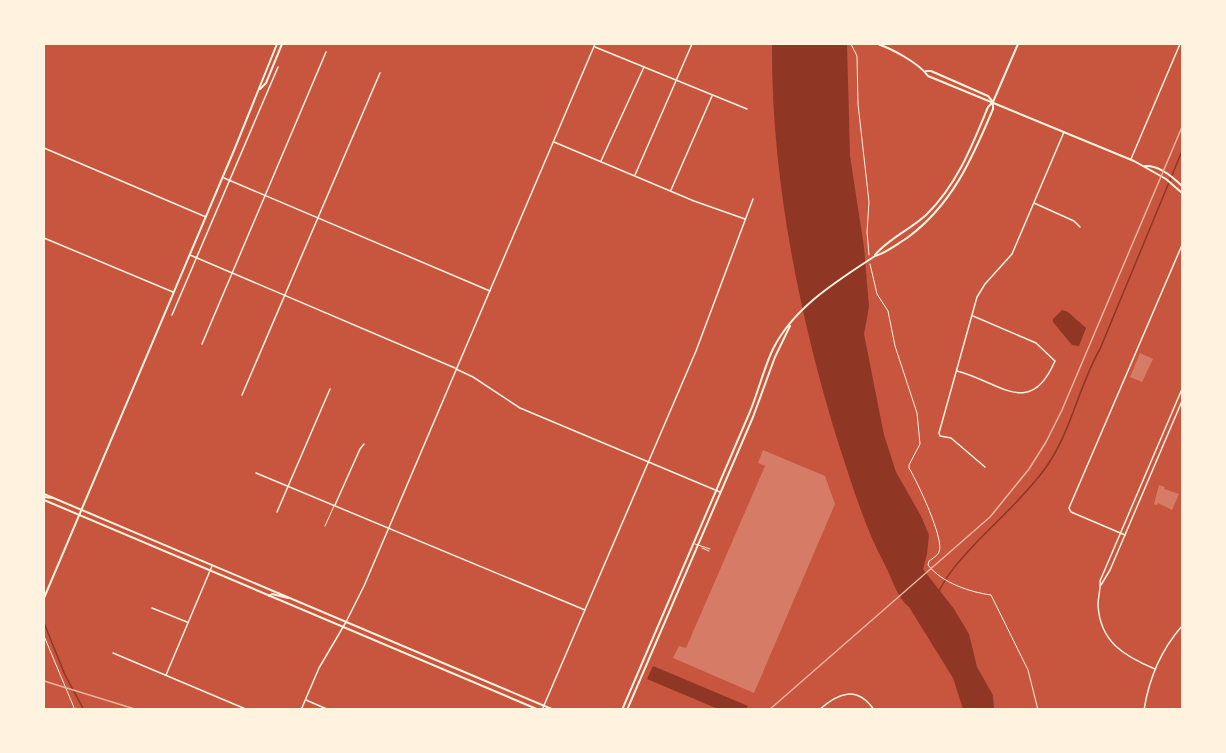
<svg xmlns="http://www.w3.org/2000/svg" width="1226" height="753" font-family="'Public Sans',sans-serif">
	<style>
		.water { fill: #8f3625 }
		.lines { fill: none; stroke-linecap: round; stroke-linejoin: round }
		.stream { stroke: #8f3625; stroke-width: 1.5 }
		.building { fill: #d67c66 }
		.path { stroke: #fff3e0; stroke-width: 1 }
		.service { stroke: #fff3e0; stroke-width: 1 }
		.minor { stroke: #fff3e0; stroke-width: 1.5 }
		.tertiary { stroke: #fff3e0; stroke-width: 1.5 }
		.secondary { stroke: #fff3e0; stroke-width: 2 }
		.primary { stroke: #fff3e0; stroke-width: 2 }
		.rail { stroke: #e9b49f; stroke-width: 1.5 }
	</style>
	<rect width="100%" height="100%" fill="#c8553d"/>
	<g class="water">
		<path d="M772,44H847L850,156L864,247L869,307L864,334L884,435L896,472L921,516L929,535L927,554L923,569L954,609L969,634L977,667L993,695L994,709H963L953,678L909,607C896,596 893,580 885,565C864,526 852,484 838,442C799,316 771,176 772,44Z"/>
		<path d="M1062,310L1068,312L1086,328L1079,346L1072,345L1053,322V319Z"/>
		<path d="M653,666L748,706L746,709H718L647,679Z"/>
	</g>
	<g class="lines">
		<g class="stream">
			<path d="M939,591C948,573 961,559 975,544C998,520 1024,497 1044,470C1071,434 1078,387 1100,349L1182,151"/>
			<path d="M44,623L65,675L84,710"/>
		</g>
	</g>
	<g class="building">
		<path d="M1140,353L1153,359L1142,382L1130,377Z"/>
		<path d="M763,450L825,476L835,504L754,693L673,658L679,646L686,648L765,466L758,463Z"/>
		<path d="M1159,485L1165,487L1164,489L1179,494L1172,510L1158,503L1157,505L1154,504Z"/>
	</g>
	<g class="lines">
		<g class="path">
			<path d="M851,44L857,56L858,104L869,202L867,232L869,255"/>
			<path d="M870,264L877,294L888,311L895,346L917,413L920,444L909,465V468C917,481 945,540 939,552C938,555 932,559 929,561L928,565C942,583 970,592 991,595L1028,670L1038,710"/>
			<path d="M44,636L75,710"/>
		</g>
		<g class="service">
			<path d="M325,526L334,506"/>
			<path d="M695,544L710,549"/>
			<path d="M702,548L709,551"/>
		</g>
		<g class="minor">
			<path d="M595,47L747,109"/>
			<path d="M554,142L694,201L745,219"/>
			<path d="M1131,159L1180,44"/>
			<path d="M601,161L644,67"/>
			<path d="M635,175L692,44"/>
			<path d="M224,178L490,291"/>
			<path d="M671,190L712,96"/>
			<path d="M1034,203L1074,221L1080,227"/>
			<path d="M44,238L173,292"/>
			<path d="M190,255L455,368"/>
			<path d="M172,315L278,67"/>
			<path d="M202,344L326,52"/>
			<path d="M957,371C1000,382 1030,419 1055,361L1036,343L973,316"/>
			<path d="M242,395L380,73"/>
			<path d="M985,467L951,438L940,436L939,433L977,297L985,284L1012,254L1064,132"/>
			<path d="M256,473L585,610"/>
			<path d="M335,505L360,449L364,444"/>
			<path d="M277,512L330,389"/>
			<path d="M1125,535L1071,512L1069,508L1182,245"/>
			<path d="M152,608L187,622"/>
			<path d="M113,653L248,710"/>
			<path d="M166,675L212,566"/>
			<path d="M306,700L329,710"/>
			<path d="M542,710L696,351L753,199"/>
			<path d="M819,710C838,693 857,685 874,710"/>
		</g>
		<g class="tertiary">
			<path d="M44,148L206,217"/>
			<path d="M456,369L473,377L520,408L720,492"/>
			<path d="M1101,585L1110,570L1182,401"/>
			<path d="M1155,669C1124,656 1100,642 1098,605C1098,596 1101,589 1100,581L1182,389"/>
			<path d="M301,710L319,668L346,622L364,586L595,44"/>
			<path d="M1144,710C1149,678 1161,650 1182,626"/>
		</g>
		<g class="secondary">
			<path d="M878,44C892,49 919,63 928,76L1134,161L1166,179L1182,193"/>
			<path d="M926,71H931L988,96L993,102"/>
			<path d="M260,89L266,83L282,44"/>
			<path d="M1145,166C1158,165 1173,177 1182,186"/>
			<path d="M875,255C888,239 911,229 926,215C957,185 972,146 988,107L993,102L1018,44"/>
			<path d="M44,598L235,148L277,44"/>
			<path d="M622,710L749,414C758,393 763,370 773,349C794,307 837,281 875,256C886,253 897,244 907,238C952,205 972,159 993,109V102"/>
			<path d="M627,710L753,417L775,357L790,326"/>
		</g>
		<g class="primary">
			<path d="M44,494L554,710"/>
			<path d="M44,497L53,498"/>
			<path d="M44,500L539,710"/>
			<path d="M269,596L272,594L288,598"/>
		</g>
		<g class="rail">
			<path d="M44,681L138,710"/>
			<path d="M769,710L990,517L1029,469L1046,442L1062,410L1182,127"/>
		</g>
	</g>
	<rect width="1226" height="753" fill="none" stroke="#fff3e0" stroke-width="90"/>
</svg>
